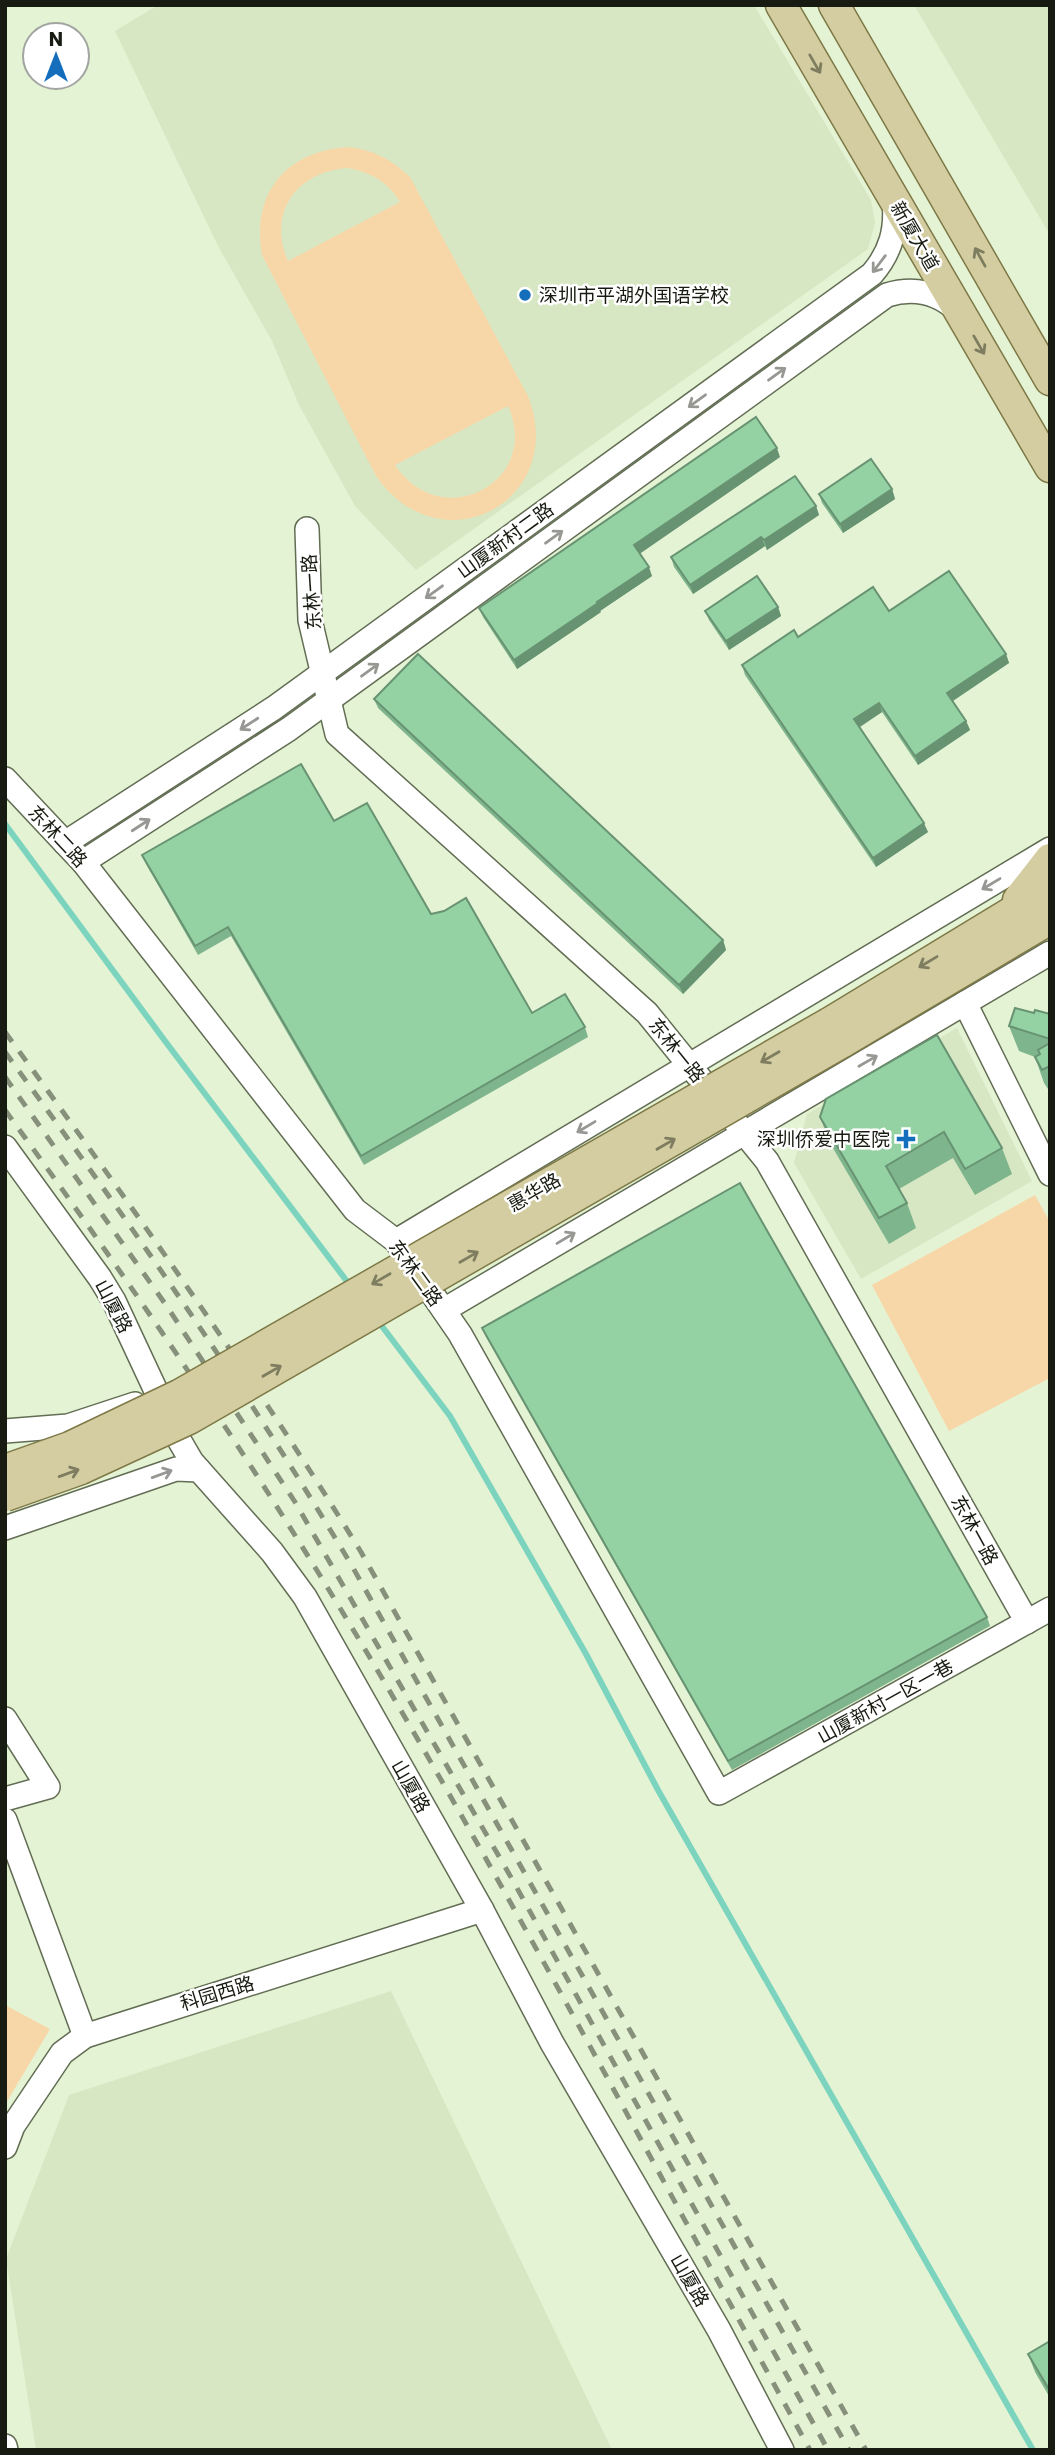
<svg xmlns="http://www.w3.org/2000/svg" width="1055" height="2455" font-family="Poppins,'Noto Sans SC',sans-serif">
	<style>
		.built { fill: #d7e7c3 }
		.green { fill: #f7d7a8; fill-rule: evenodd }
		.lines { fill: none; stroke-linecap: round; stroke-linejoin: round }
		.stream { stroke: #7cd4be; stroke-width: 6 }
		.minor-casing { stroke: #626d54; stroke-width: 26 }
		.major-casing { stroke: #7e7946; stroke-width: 33 }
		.minor { stroke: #fff; stroke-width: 23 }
		.major { stroke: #d3cda1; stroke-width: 30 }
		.rail { stroke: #86907b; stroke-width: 5; stroke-dasharray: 12 12; stroke-linecap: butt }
		.major-bridge-casing { stroke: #7e7946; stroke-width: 33; stroke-linecap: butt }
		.major-bridge { stroke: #d3cda1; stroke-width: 30 }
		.wall { fill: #7fb58c }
		.shaded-wall { fill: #689372 }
		.building { fill: #94d2a3; stroke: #689372; stroke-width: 2 }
		.oneway { stroke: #7e7d60 }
		.oneway2 { stroke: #979894 }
		.poi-dot { fill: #146ebc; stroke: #fff; stroke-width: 2.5 }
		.labels { text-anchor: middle; stroke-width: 5; stroke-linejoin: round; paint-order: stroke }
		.street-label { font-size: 19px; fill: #171b11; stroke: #fff }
		.poi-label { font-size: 19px; fill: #171b11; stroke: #fff; text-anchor: start }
	</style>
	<rect width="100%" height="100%" fill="#e5f3d5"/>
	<g class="built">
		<path d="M158,5H754L871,200L875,223L868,249L416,570L355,506L299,405L272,341L218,246L115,31Z"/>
		<path d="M914,5H1050V235Z"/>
		<path d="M957,1028L1032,1181L861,1279L794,1163L807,1114Z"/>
		<path d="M391,1991L612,2450H36L6,2259L69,2095Z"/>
	</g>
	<g class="green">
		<path d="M348,147C374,150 391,159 410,177L528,396C569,501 441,569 376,476L262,255C251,193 286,151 348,147ZM347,168C371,172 388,182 400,202L288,261C267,213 296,172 347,168ZM508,406C542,482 442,535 395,465Z"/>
		<path d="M1035,1195L1050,1222V1378L949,1431L872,1285Z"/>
		<path d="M5,2005L50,2029L5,2105Z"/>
	</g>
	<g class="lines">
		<g class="stream">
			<path d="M5,824L165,1041L352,1288"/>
			<path d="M378,1321L450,1416L586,1654L658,1790L1033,2450"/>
		</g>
		<g class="minor-casing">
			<g id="minor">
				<path d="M307,529L310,620L337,734L647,1013L767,1161L1027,1622"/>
				<path d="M5,779L83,862L355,1210L396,1241L460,1334L719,1793L1050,1609"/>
				<path d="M65,843L274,708L872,274C891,252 897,229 894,200"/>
				<path d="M83,862L289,729L887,295C913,287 938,292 958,311"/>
				<path d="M965,1003L1050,1174"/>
				<path d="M5,1147L100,1278L114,1301L178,1438L192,1462L272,1552L305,1597L482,1910L552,2043L719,2330L782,2450"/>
				<path d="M396,1241L1050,849"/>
				<path d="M444,1310L1050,953"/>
				<path d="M5,1431L68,1426L135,1404"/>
				<path d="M5,1528L176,1469L199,1470"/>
				<path d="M5,1719L48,1787L5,1799"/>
				<path d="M5,1820L85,2036"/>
				<path d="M5,2147L13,2126L62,2053L85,2036L482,1910"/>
				<path d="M5,2446L6,2450"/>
			</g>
		</g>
		<g class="major-casing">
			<g id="major">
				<path d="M781,5L1050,467"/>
				<path d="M834,5L1050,380"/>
				<path d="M1018,900L1050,859"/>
				<path d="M829,1023L1050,889"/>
				<path d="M841,1043L1050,919"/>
			</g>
		</g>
		<use href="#minor" class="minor"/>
		<use href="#major" class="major"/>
		<g class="rail">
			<path d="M5,1032C129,1202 251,1373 361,1552L866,2450"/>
			<path d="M5,1052C127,1219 246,1388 352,1566L849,2450"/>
			<path d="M5,1077L166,1305L295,1502L512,1879L828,2450"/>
			<path d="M5,1110C147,1305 282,1505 403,1714C544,1956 675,2204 810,2450"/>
		</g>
		<g class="major-bridge-casing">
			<g id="major-bridge">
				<path d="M5,1470L70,1447L179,1395L829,1023"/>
				<path d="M5,1496L81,1469L189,1419L841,1043"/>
			</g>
		</g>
		<use href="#major-bridge" class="major-bridge"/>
	</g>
	<g class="wall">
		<path d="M780,457L640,553L652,576L600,611L601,612L517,669L483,617L479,608Z"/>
		<path d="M892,489L895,499L843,533L822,503L819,494Z"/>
		<path d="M816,506L819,515L767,550L765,546L693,594L674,567L671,557Z"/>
		<path d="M778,607L781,616L729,650L709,620L705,611Z"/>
		<path d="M889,611L1006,654L1009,663L953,701L966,721L970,730L918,765L882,712L859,727L928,832L876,867L745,675L742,665L798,637Z"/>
		<path d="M374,699L723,940L726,950L683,994L378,708Z"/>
		<path d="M334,821L431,914L532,1013L585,1027L588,1037L364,1165L231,936L198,955L146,864L142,855Z"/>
		<path d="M1034,1013L1050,1014V1092L1044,1083L1035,1057L1019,1051L1009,1026Z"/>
		<path d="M826,1099L1002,1148L1012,1174L975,1195L953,1158L899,1189L907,1203L916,1228L889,1244L830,1143L820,1117Z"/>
		<path d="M482,1328L987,1617L990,1626L732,1770L486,1337Z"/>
		<path d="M1050,2341V2398L1035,2372L1028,2354Z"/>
	</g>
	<g class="shaded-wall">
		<path d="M777,448L780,457L638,555L634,545Z"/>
		<path d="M892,489L895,499L843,533L840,524Z"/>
		<path d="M816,506L819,515L767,550L764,540Z"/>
		<path d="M761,537L765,546L693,594L690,585Z"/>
		<path d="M649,567L652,576L600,611L601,612L517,669L514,660L597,602Z"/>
		<path d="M778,607L781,616L729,650L726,641Z"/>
		<path d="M1006,654L1009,663L951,702L947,693Z"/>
		<path d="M879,703L882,712L857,729L854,719Z"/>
		<path d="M966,721L970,730L918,765L915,756Z"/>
		<path d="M924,823L928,832L876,867L873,858Z"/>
		<path d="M723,940L726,950L683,994L679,985Z"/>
	</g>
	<g class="building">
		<path d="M756,417L777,448L634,545L649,567L597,602L598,603L514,660L479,608Z"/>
		<path d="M871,459L892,489L840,524L819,494Z"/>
		<path d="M795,476L816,506L764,540L761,537L690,585L671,557Z"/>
		<path d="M949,571L1006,654L947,693L966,721L915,756L879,703L854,719L924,823L873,858L742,665L794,630L798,637L873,587L889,611Z"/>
		<path d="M757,576L778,607L726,641L705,611Z"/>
		<path d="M418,654L723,940L679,985L374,699Z"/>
		<path d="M301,764L334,821L367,803L431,914L444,911L466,898L532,1013L565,994L585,1027L361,1156L228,927L195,946L142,855Z"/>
		<path d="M1015,1008L1034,1013L1035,1010L1050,1014V1039L1009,1026Z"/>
		<path d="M937,1035L1002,1148L965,1169L944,1132L886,1166L907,1203L879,1218L820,1117L826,1099Z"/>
		<path d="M1050,1043V1066L1042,1070L1035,1057L1040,1054L1038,1050Z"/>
		<path d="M740,1183L987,1617L728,1761L482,1328Z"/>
		<path d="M1050,2341V2391L1028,2354Z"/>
	</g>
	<defs><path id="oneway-shaft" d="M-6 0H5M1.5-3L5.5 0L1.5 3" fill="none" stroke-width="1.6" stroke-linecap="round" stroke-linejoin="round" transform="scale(1.75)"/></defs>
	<g class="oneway">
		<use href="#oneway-shaft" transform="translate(815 64) rotate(60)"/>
		<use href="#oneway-shaft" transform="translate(980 257) rotate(-119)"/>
		<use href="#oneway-shaft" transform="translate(979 345) rotate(60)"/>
		<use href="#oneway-shaft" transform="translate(928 962) rotate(149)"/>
		<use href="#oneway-shaft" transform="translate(770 1057) rotate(150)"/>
		<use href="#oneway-shaft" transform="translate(666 1144) rotate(-30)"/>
		<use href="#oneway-shaft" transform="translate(469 1257) rotate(-30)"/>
		<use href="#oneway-shaft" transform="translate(381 1279) rotate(150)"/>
		<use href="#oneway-shaft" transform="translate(272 1371) rotate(-30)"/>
		<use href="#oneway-shaft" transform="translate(69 1473) rotate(-20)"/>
	</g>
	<g class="oneway2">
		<use href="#oneway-shaft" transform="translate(879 264) rotate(127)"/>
		<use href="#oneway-shaft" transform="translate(777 374) rotate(-36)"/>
		<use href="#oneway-shaft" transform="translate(697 401) rotate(144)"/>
		<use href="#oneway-shaft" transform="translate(554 537) rotate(-36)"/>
		<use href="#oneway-shaft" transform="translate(434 592) rotate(144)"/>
		<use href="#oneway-shaft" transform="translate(370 670) rotate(-36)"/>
		<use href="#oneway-shaft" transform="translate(249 724) rotate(147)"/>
		<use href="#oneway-shaft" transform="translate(141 825) rotate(-33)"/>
		<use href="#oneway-shaft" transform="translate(991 884) rotate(149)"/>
		<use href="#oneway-shaft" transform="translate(868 1061) rotate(-30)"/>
		<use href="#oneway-shaft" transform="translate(586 1127) rotate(149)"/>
		<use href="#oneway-shaft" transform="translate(566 1238) rotate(-31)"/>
		<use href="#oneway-shaft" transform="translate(162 1474) rotate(-20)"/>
	</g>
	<g class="poi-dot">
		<circle cx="525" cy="295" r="7"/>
		<path d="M902.5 1128.5h7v7h7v7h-7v7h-7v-7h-7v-7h7z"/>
	</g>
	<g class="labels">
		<g class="street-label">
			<text transform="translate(915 236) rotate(60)" y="7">新厦大道</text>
			<text transform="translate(505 540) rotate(-36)" y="7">山厦新村二路</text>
			<text transform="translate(311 592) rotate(-94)" y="7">东林一路</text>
			<text transform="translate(58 836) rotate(47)" y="7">东林二路</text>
			<text transform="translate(677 1050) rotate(51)" y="7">东林一路</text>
			<text transform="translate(534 1192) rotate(-30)" y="7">惠华路</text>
			<text transform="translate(416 1273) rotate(54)" y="7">东林二路</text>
			<text transform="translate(114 1306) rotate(62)" y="7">山厦路</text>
			<text transform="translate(975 1530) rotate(61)" y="7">东林一路</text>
			<text transform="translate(885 1701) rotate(-29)" y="7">山厦新村一区一巷</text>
			<text transform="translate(411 1786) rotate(60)" y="7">山厦路</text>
			<text transform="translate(217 1993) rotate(-17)" y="7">科园西路</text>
			<text transform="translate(690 2280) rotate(60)" y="7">山厦路</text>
		</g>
		<g class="poi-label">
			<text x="539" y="302">深圳市平湖外国语学校</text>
			<text x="890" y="1146" text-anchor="end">深圳侨爱中医院</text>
		</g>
	</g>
	<rect width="1055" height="2455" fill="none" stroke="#171b11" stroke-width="14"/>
	<g transform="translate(56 56)"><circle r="33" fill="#ffffff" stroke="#a2a4a0" stroke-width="2"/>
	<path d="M0-5L12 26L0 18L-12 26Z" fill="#146ebc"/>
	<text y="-10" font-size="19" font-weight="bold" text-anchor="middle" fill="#171b11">N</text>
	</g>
</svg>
